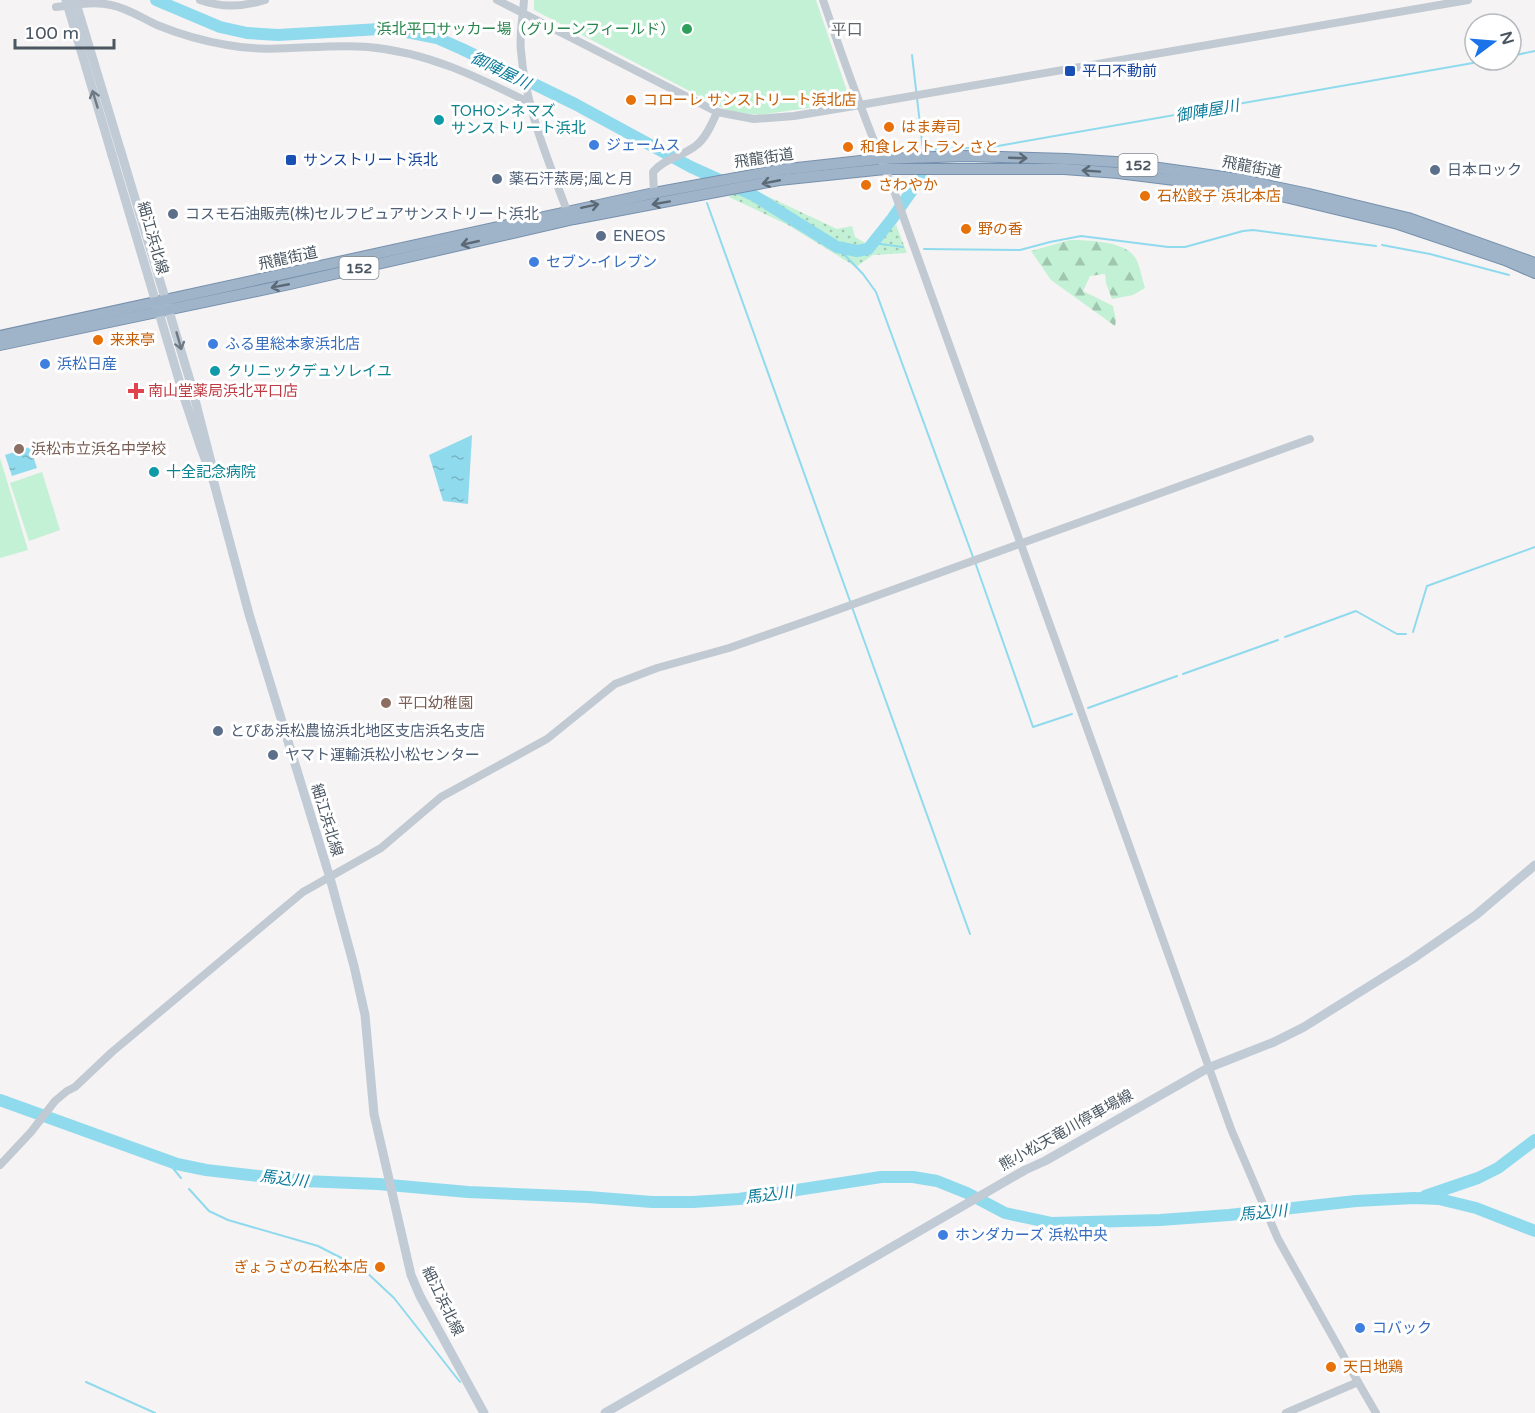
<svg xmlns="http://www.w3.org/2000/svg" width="1535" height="1413" font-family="'Varela Round','Noto Sans JP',sans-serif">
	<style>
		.grass { fill: url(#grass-dots) }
		.forest { fill: url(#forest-firs) }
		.park { fill: #c3f1d5 }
		.water { fill: url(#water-ripples) }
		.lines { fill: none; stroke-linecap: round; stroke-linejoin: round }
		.stream { stroke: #90daee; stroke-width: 2 }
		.river { stroke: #90daee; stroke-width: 12 }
		.trunk-casing { stroke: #7690ad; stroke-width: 12 }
		.tertiary { stroke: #c1cad2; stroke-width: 8 }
		.secondary { stroke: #c1cbd6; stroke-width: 9 }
		.trunk { stroke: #9fb4c9; stroke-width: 10 }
		.secondary-bridge { stroke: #c1cbd6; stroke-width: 9 }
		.oneway { stroke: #6e7984 }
		.oneway2 { stroke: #5b6976 }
		.leisure-dot { fill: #2e9e5b; stroke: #fff; stroke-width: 2 }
		.transit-dot { fill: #1a4fb4; stroke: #fff; stroke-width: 2 }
		.food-dot { fill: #e8710a; stroke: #fff; stroke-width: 2 }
		.culture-dot { fill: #0f9aa8; stroke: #fff; stroke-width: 2 }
		.shop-dot { fill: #3f7fe0; stroke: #fff; stroke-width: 2 }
		.service-dot { fill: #5c6f8a; stroke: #fff; stroke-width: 2 }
		.health-dot { fill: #e0444e; stroke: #fff; stroke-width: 2 }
		.education-dot { fill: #8d6e63; stroke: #fff; stroke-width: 2 }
		.labels { text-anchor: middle; stroke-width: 6; stroke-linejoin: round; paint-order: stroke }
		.shield { fill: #fff; stroke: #808990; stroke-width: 1.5 }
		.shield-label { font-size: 14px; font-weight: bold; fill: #4a5661 }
		.leisure-label { font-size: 15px; fill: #27864d; stroke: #fff; text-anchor: end }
		.transit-label { font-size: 15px; fill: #164399; stroke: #fff; text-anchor: start }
		.food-label { font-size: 15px; fill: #c56008; stroke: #fff; text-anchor: start }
		.culture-label { font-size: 15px; fill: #0d838f; stroke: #fff; text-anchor: start }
		.shop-label { font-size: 15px; fill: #366cbe; stroke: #fff; text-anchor: start }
		.street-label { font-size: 15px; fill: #4a5661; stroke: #fff }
		.service-label { font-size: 15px; fill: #4e5e75; stroke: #fff; text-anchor: start }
		.health-label { font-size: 15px; fill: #be3a42; stroke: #fff; text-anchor: start }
		.education-label { font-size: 15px; fill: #785e54; stroke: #fff; text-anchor: start }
		.neighbourhood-label { font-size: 16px; fill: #5f6368; stroke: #fff }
		.water-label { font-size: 16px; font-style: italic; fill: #0c7c9b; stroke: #fff }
	</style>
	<defs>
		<pattern id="grass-dots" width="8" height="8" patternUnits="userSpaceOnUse" patternTransform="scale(1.5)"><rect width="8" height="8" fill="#c3f1d5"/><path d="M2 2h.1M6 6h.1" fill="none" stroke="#a0c6b0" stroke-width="1.8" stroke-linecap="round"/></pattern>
		<pattern id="forest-firs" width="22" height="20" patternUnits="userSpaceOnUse" patternTransform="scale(1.5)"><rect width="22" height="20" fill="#c3f1d5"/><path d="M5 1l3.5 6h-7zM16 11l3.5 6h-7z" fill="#a0c6b0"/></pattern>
		<pattern id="water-ripples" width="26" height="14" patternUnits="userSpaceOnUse" patternTransform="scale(1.5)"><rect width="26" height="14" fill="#90daee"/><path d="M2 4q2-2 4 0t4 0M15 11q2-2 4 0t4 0" fill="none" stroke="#78b4c4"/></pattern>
	</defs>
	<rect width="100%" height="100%" fill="#f5f3f3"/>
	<path class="grass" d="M756,191L837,229L852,226L855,237L867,244L896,225L907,253L873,255L856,267L788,225L729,197L731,194Z"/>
	<path class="forest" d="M1070,240C1087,240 1123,241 1134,256C1140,264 1142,279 1145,288L1133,295L1112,299L1106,283L1105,274L1090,276L1083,291L1113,306L1116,320L1115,326L1051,280L1031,251Z"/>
	<g class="park">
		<path d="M534,0H816L847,91L837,104L759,115L728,111L534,10Z"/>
		<path d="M0,458L28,550L0,558Z"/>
		<path d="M42,472L60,530L29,541L10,483Z"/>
	</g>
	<g class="water">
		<path d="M472,435L468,504L443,501L429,455Z"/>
		<path d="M30,447L37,468L12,476L5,455Z"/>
	</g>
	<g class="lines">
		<g class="stream">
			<path d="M912,55L923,150L992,147L1490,60"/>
			<path d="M1511,56L1535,51"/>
			<path d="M702,171L703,177"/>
			<path d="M707,203L850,601"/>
			<path d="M873,243L903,247"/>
			<path d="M1382,245L1430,254L1509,275"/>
			<path d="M837,247L863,274L876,292L973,557"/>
			<path d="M924,249L1020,250L1050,242L1081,236L1168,247H1185L1243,231L1253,230L1376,246"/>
			<path d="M975,562L1033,727L1072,714"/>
			<path d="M852,607L970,934"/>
			<path d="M1413,632L1427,586L1535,547"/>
			<path d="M1285,637L1356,611L1397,634H1406"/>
			<path d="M1183,674L1278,640"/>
			<path d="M1088,708L1177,676"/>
			<path d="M167,1161L181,1178"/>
			<path d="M189,1189L209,1211L228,1220L318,1246L363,1269L394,1298L460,1382"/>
			<path d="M86,1382L155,1413"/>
		</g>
		<g class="river">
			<path d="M156,0L220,27L247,33L278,35L380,29L402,31L437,38L462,49L575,104L691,167L753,195L837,247L857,251L868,249L892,219L922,176"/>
			<path d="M0,1100L177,1164L206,1170L303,1181L378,1184L468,1192L588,1197L652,1202H693L739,1199L881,1177H913L937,1181L967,1193L1005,1213L1052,1223L1160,1220L1229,1215L1356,1201L1414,1198L1439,1199L1476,1208L1535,1231"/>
			<path d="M1425,1196L1478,1178L1498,1168L1535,1140"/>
		</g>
		<g class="trunk-casing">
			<g id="trunk">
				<path d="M0,336L654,193L779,170L879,159L965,156L1067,159L1116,162L1238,179L1309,194L1408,218L1535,263"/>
				<path d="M0,345L290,284L574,219L779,180L885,169H1064L1118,173L1231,187L1281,196L1398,224L1505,260L1535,273"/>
			</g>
		</g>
		<g class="tertiary">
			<path d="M200,0C222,8 243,7 265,0"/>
			<path d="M497,0L717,112L754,119L794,116L860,105L1468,0"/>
			<path d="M524,0C523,17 519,34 521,51C525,106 548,160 567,211L571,216"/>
			<path d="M823,0C845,65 868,128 894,191L1231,1129L1278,1239L1358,1382"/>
			<path d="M56,7C74,5 93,1 111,5C127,8 142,18 157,25C179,34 203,41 227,45C274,54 321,43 368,47C427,52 478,77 530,103"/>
			<path d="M654,193L653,172C664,159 680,157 694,147C705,140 712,124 717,112"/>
			<path d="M0,1165L31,1132L55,1101L67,1091L75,1087L112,1052L303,892L381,848L441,797L547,739L615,684L657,668L729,648L815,618L1310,439"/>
			<path d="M1286,1413L1358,1382L1376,1413"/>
		</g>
		<g class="secondary">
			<path d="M121,152L191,384L212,466"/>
			<path d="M112,155L185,400L201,448L214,483L249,614L330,878L354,966L365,1015L374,1114L411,1275L420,1296L484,1413"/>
			<path d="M605,1413L1025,1170L1045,1161L1208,1068L1274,1042L1304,1027L1411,960L1476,915L1535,865"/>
		</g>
		<use href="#trunk" class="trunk"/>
		<g class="secondary-bridge">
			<path d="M66,0L112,155"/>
			<path d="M75,0L121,152"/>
		</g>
	</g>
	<defs><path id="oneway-shaft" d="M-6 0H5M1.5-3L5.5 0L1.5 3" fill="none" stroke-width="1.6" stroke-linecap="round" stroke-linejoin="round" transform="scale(1.5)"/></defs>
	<g class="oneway">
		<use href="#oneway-shaft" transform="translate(95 99) rotate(-107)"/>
		<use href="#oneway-shaft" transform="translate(179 341) rotate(74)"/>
	</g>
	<g class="oneway2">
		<use href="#oneway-shaft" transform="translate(1018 158) rotate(2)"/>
		<use href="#oneway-shaft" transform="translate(1091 171) rotate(-176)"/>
		<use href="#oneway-shaft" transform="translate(771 182) rotate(169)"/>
		<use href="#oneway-shaft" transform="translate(661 203) rotate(170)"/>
		<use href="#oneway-shaft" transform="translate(590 206) rotate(-12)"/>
		<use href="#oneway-shaft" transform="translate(470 243) rotate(167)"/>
		<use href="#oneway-shaft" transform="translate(280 286) rotate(169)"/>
	</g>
	<circle class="leisure-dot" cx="687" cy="29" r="6"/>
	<g class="transit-dot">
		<rect x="1064" y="65" width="12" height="12" rx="3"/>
		<rect x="285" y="154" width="12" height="12" rx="3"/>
	</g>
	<g class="food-dot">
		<circle cx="631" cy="100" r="6"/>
		<circle cx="889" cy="127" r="6"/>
		<circle cx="848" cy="147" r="6"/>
		<circle cx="866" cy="185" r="6"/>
		<circle cx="1145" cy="196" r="6"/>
		<circle cx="966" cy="229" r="6"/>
		<circle cx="98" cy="340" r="6"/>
		<circle cx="380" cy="1267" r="6"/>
		<circle cx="1331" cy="1367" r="6"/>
	</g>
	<g class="culture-dot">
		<circle cx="439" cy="120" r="6"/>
		<circle cx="215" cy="371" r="6"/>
		<circle cx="154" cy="472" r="6"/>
	</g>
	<g class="shop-dot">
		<circle cx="594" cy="145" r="6"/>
		<circle cx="534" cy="262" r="6"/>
		<circle cx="213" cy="344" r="6"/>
		<circle cx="45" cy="364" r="6"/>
		<circle cx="943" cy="1235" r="6"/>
		<circle cx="1360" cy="1328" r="6"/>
	</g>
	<g class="service-dot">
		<circle cx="1435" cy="170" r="6"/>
		<circle cx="497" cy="179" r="6"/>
		<circle cx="173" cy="214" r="6"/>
		<circle cx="601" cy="236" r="6"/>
		<circle cx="218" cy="731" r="6"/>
		<circle cx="273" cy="755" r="6"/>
	</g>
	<path class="health-dot" d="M133 382h6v6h6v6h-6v6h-6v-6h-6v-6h6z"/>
	<g class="education-dot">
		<circle cx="19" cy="449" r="6"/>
		<circle cx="386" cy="703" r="6"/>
	</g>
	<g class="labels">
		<g class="shield">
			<rect x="1118.5" y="154" width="39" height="22" rx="4.5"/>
			<rect x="339.5" y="257" width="39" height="22" rx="4.5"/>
		</g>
		<g class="shield-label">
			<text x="1138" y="170">152</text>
			<text x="359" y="273">152</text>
		</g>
		<g class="leisure-label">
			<text x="675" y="34">浜北平口サッカー場（グリーンフィールド）</text>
		</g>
		<g class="transit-label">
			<text x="1082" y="76">平口不動前</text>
			<text x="303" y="165">サンストリート浜北</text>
		</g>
		<g class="food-label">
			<text x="643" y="105">コローレ サンストリート浜北店</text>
			<text x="901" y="132">はま寿司</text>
			<text x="860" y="152">和食レストラン さと</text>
			<text x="878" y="190">さわやか</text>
			<text x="1157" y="201">石松餃子 浜北本店</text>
			<text x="978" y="234">野の香</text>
			<text x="110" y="345">来来亭</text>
			<text x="368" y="1272" text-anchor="end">ぎょうざの石松本店</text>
			<text x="1343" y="1372">天日地鶏</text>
		</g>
		<g class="culture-label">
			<text x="451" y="116">TOHOシネマズ<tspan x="451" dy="17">サンストリート浜北</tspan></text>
			<text x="227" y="376">クリニックデュソレイユ</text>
			<text x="166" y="477">十全記念病院</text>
		</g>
		<g class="shop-label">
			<text x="606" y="150">ジェームス</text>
			<text x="546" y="267">セブン-イレブン</text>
			<text x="225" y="349">ふる里総本家浜北店</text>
			<text x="57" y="369">浜松日産</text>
			<text x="955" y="1240">ホンダカーズ 浜松中央</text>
			<text x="1372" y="1333">コバック</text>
		</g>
		<g class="street-label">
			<text transform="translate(764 158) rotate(-8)" y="5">飛龍街道</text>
			<text transform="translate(1252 167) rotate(11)" y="5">飛龍街道</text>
			<text transform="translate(153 238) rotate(74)" y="5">細江浜北線</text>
			<text transform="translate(288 258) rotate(-12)" y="5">飛龍街道</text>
			<text transform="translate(327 820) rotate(73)" y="5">細江浜北線</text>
			<text transform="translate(1066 1130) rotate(-29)" y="5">熊小松天竜川停車場線</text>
			<text transform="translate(443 1301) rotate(64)" y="5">細江浜北線</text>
		</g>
		<g class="service-label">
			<text x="1447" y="175">日本ロック</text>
			<text x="509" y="184">薬石汗蒸房;風と月</text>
			<text x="185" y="219">コスモ石油販売(株)セルフピュアサンストリート浜北</text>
			<text x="613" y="241">ENEOS</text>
			<text x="230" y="736">とぴあ浜松農協浜北地区支店浜名支店</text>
			<text x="285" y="760">ヤマト運輸浜松小松センター</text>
		</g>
		<g class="health-label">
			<text x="148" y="396">南山堂薬局浜北平口店</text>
		</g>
		<g class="education-label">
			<text x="31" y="454">浜松市立浜名中学校</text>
			<text x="398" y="708">平口幼稚園</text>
		</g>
		<g class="neighbourhood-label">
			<text x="847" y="35">平口</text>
		</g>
		<g class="water-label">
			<text transform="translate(501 70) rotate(26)" y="6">御陣屋川</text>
			<text transform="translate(1207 110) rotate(-10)" y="6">御陣屋川</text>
			<text transform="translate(284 1178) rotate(7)" y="6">馬込川</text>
			<text transform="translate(769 1194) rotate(-7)" y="6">馬込川</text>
			<text transform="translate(1263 1212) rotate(-5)" y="6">馬込川</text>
		</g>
	</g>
	<g transform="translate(1493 42) rotate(74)"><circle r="28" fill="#ffffff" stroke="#b7bbc0" stroke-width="1.5"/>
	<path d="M0-4.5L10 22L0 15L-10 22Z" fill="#1a73e8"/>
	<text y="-9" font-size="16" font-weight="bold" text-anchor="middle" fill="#4a5661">N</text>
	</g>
	<path d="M15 39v9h99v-9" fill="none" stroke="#4a5661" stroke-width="3"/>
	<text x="24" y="39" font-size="18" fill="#4a5661" stroke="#ffffff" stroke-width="4.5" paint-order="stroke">100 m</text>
</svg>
